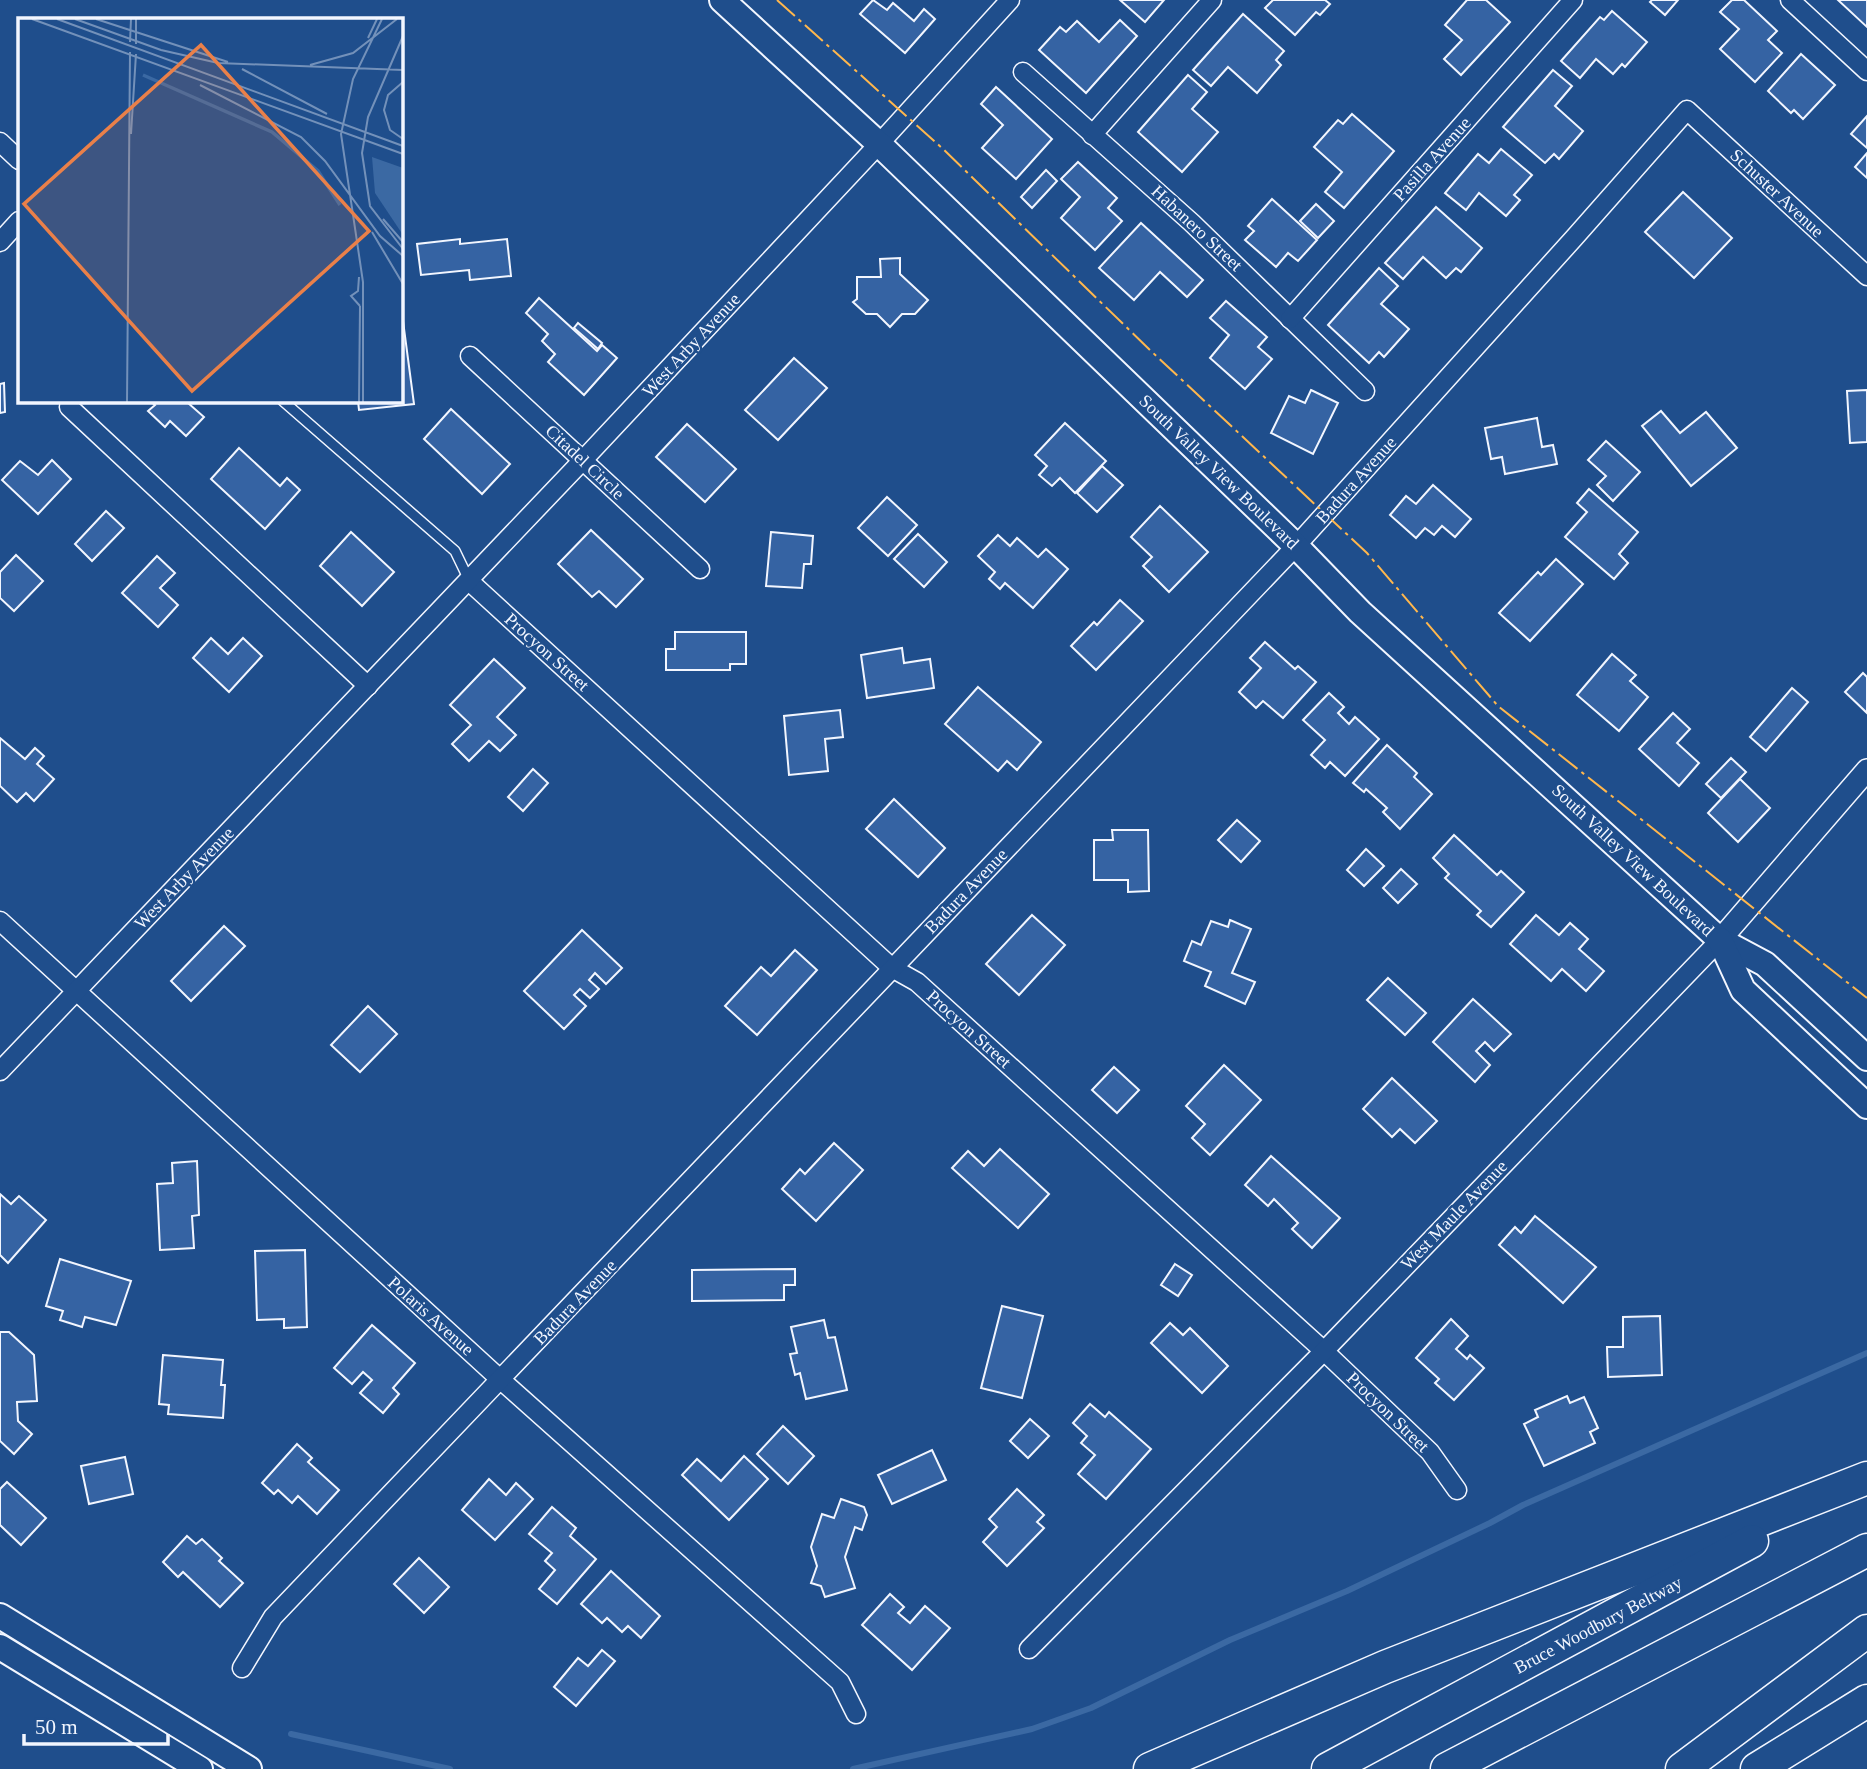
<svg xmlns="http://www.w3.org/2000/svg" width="1867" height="1769" font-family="'Times New Roman',serif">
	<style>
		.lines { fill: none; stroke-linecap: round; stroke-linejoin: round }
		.stream { stroke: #3b69a3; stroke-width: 6 }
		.building { fill: #3563a3; stroke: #f2f6ff; stroke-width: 2 }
		.service-casing { stroke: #f2f6ff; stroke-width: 12 }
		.minor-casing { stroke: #f2f6ff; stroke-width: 21 }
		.tertiary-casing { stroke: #f2f6ff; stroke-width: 24 }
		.secondary-casing { stroke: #f2f6ff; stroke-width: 28 }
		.motorway-casing { stroke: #f2f6ff; stroke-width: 35 }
		.service { stroke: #1f4e8c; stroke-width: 9 }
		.minor { stroke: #1f4e8c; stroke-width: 18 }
		.tertiary { stroke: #1f4e8c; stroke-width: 21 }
		.secondary { stroke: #1f4e8c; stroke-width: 24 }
		.motorway { stroke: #1f4e8c; stroke-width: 32 }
		.power { stroke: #ffb74d; stroke-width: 2; stroke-dasharray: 24 5 3.5 5; stroke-linecap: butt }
		.labels { text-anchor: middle; stroke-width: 5; stroke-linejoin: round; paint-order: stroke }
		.street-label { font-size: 18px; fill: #f2f6ff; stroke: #1f4e8c }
		.inset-river { fill: none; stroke: #3b69a3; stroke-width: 3.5 }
		.inset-road { fill: none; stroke: #7391ba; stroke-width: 2 }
		.view { fill: #ea8049; fill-opacity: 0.15; stroke: #ea8049; stroke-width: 3.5 }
		.inset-edge { fill: none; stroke: #f2f6ff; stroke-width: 3.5 }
	</style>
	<rect width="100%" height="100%" fill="#1f4e8c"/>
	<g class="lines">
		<g class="stream">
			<path d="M291,1734L450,1769"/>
			<path d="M853,1769L1032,1729L1091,1708L1230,1640L1347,1591L1490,1523L1523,1505L1867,1353"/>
		</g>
	</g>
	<g class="building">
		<path d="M873,0L887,10L893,3L914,21L924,9L935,19L905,53L860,14Z"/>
		<path d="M1120,0H1164L1145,22Z"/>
		<path d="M1273,0H1325L1330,4L1320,15L1316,12L1295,35L1265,8Z"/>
		<path d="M1467,0H1486L1510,22L1461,75L1444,59L1462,40L1445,25Z"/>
		<path d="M1652,0H1678L1665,15L1650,2Z"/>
		<path d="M1732,0H1744L1777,31L1768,40L1782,53L1755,82L1720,49L1739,29L1720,12Z"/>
		<path d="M1838,0H1867V27Z"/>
		<path d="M1612,11L1647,42L1625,67L1622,64L1613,74L1596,59L1580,78L1561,61L1600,17L1604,20Z"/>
		<path d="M1243,14L1284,51L1276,60L1281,65L1257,93L1228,67L1211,86L1193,70Z"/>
		<path d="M1120,20L1137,36L1086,93L1039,50L1060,27L1066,32L1077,21L1099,42Z"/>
		<path d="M1801,54L1835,85L1803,119L1794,110L1791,113L1768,91Z"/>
		<path d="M1553,70L1572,86L1555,106L1583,131L1559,159L1554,154L1545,163L1503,127Z"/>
		<path d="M1188,75L1207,92L1192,109L1218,132L1182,172L1138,132Z"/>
		<path d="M996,87L1052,139L1016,179L982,148L1003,125L981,104Z"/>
		<path d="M1352,114L1394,151L1344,208L1325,192L1342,172L1314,147L1338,120L1343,124Z"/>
		<path d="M1867,116V148L1851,134Z"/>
		<path d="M1501,149L1532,175L1514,195L1520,200L1506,216L1479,193L1466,210L1445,193L1478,154L1489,163Z"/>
		<path d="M1867,153V178L1855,167Z"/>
		<path d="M1078,162L1117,198L1108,208L1122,221L1095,250L1061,218L1080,197L1061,179Z"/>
		<path d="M1046,170L1057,181L1032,208L1021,197Z"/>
		<path d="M1683,192L1732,238L1694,278L1645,232Z"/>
		<path d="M1272,199L1317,240L1298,261L1288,253L1276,267L1245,240L1254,231L1248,226Z"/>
		<path d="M1316,204L1334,221L1318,238L1300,221Z"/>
		<path d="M1436,207L1482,248L1461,272L1456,268L1446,278L1423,257L1403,279L1385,263Z"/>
		<path d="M1141,223L1203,280L1187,297L1160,272L1134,300L1099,268Z"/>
		<path d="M460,239V244L507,239L511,276L470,280L469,270L421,275L417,244Z"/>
		<path d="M900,258V274L928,300L915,314H902L890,327L877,314H866L853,302L857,299V277H881L880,259Z"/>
		<path d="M1379,268L1398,286L1381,304L1409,329L1384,357L1379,352L1369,363L1328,325Z"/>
		<path d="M539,298L597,351L602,345L617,358L584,395L548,362L555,354L542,341L548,334L526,313Z"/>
		<path d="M1226,301L1267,337L1258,347L1272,359L1245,389L1210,358L1229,335L1210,318Z"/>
		<path d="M401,321H403L414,404L359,410L358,401H401Z"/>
		<path d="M578,323L602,343L598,349L574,328Z"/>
		<path d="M794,358L827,388L778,440L745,410Z"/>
		<path d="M4,383L5,412L0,413V384Z"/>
		<path d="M1311,390L1338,403L1313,454L1271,433L1289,396L1305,403Z"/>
		<path d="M1867,390V442L1850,443L1847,391Z"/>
		<path d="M150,401H190L188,403L204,417L186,436L170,421L165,427L148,411L155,405Z"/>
		<path d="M451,409L510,464L482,494L424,439Z"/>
		<path d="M1661,411L1680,433L1706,412L1737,448L1691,486L1642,426Z"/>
		<path d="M1537,418L1542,447L1553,445L1557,464L1505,474L1502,457L1491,459L1485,428Z"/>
		<path d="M1065,423L1106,461L1075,493L1060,478L1052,486L1039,475L1047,466L1035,455Z"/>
		<path d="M687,424L736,469L705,502L656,457Z"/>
		<path d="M1606,441L1640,472L1613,501L1597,485L1606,476L1588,460Z"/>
		<path d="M239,448L280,486L287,478L300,490L265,529L211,479Z"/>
		<path d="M52,460L71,479L38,514L2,480L20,461L38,475Z"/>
		<path d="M1102,466L1123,485L1097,512L1077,493Z"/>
		<path d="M1433,485L1471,519L1455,537L1442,526L1434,535L1425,528L1416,538L1390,515L1406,496L1416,504Z"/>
		<path d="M1589,489L1638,532L1619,554L1628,563L1614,579L1565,537L1587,512L1577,503Z"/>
		<path d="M887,497L917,525L888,556L858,528Z"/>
		<path d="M1160,506L1208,552L1169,592L1143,566L1152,557L1131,537Z"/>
		<path d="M106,511L124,528L92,561L75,544Z"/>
		<path d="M591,530L643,579L616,607L599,591L592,597L558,564Z"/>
		<path d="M351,532L394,572L362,606L320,566Z"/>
		<path d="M771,532L813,536L811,564H804L802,588L766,586Z"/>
		<path d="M918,534L947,562L924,587L894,559Z"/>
		<path d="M998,535L1010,546L1017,538L1038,557L1046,549L1068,569L1033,608L1005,583L1000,589L989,579L995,572L978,556Z"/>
		<path d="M16,555L43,581L14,611L0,598V572Z"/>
		<path d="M157,556L175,573L160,588L178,605L158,627L122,593Z"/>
		<path d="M1556,559L1583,584L1530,641L1499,613L1538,572L1541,575Z"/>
		<path d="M1120,600L1143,621L1096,670L1071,646L1094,622L1097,625Z"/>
		<path d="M675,632H746V664H730V670H666V649H675Z"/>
		<path d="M211,638L228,654L243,638L262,656L229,692L193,658Z"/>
		<path d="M1265,642L1295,669L1298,666L1316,682L1283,718L1263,701L1256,708L1239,692L1261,668L1250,658Z"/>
		<path d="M902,648L904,663L930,659L934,688L867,698L861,655Z"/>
		<path d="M1612,654L1636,675L1630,681L1648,697L1619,731L1577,695Z"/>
		<path d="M494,659L525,688L497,717L516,735L500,751L489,741L469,761L452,744L471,725L450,705Z"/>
		<path d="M1863,673L1867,677V713L1845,692Z"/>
		<path d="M978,687L1041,742L1017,770L1007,761L998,771L945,724Z"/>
		<path d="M1792,688L1808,702L1766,751L1750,737Z"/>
		<path d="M1329,693L1344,707L1338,713L1349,724L1355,717L1379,739L1345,776L1330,762L1325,768L1311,755L1325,740L1303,720Z"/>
		<path d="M840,710L843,737L825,739L828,771L789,775L784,716Z"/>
		<path d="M1673,713L1690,729L1677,743L1699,763L1679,786L1639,749Z"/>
		<path d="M0,738L25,759L35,748L44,756L37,764L54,779L34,801L26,793L17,802L0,786Z"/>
		<path d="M1387,745L1417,773L1414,777L1432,794L1400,829L1383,812L1387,808L1366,789L1364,792L1353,783Z"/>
		<path d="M1731,758L1746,772L1721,798L1706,784Z"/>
		<path d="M533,769L548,783L523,811L508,797Z"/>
		<path d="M1740,779L1770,808L1738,842L1708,813Z"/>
		<path d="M894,799L945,848L918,877L866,829Z"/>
		<path d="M1237,820L1260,841L1241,862L1218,840Z"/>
		<path d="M1112,830H1148L1149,891L1128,892V880H1094V840H1113Z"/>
		<path d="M1454,835L1497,875L1501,871L1524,892L1491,927L1477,915L1481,911L1445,878L1449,874L1433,858Z"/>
		<path d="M1366,849L1384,866L1364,886L1347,870Z"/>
		<path d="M1401,869L1417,884L1398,903L1383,888Z"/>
		<path d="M1032,915L1065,945L1019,995L986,964Z"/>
		<path d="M1536,915L1559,935L1570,923L1588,939L1579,949L1604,971L1586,991L1562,969L1551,981L1510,944Z"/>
		<path d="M1230,920L1251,929L1232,973L1255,982L1245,1004L1205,986L1211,972L1184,961L1192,941L1201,945L1211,921L1228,927Z"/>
		<path d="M224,926L245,946L191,1001L171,981Z"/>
		<path d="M582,930L622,968L606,984L595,973L589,980L599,989L590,998L580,989L574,995L586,1006L564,1029L524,991Z"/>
		<path d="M795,950L817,970L757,1035L725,1006L761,967L771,976Z"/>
		<path d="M1388,978L1426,1013L1405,1035L1367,1000Z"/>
		<path d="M1473,999L1511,1034L1494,1051L1485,1042L1476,1051L1490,1065L1475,1082L1433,1042Z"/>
		<path d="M368,1006L397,1034L360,1072L331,1045Z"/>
		<path d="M1224,1065L1261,1100L1210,1155L1192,1138L1205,1124L1186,1106Z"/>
		<path d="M1114,1067L1139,1090L1117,1113L1092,1090Z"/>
		<path d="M1392,1078L1437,1121L1415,1143L1400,1129L1392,1137L1363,1109Z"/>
		<path d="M834,1143L863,1170L816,1221L782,1189L800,1169L805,1174Z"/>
		<path d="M1000,1149L1049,1194L1018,1228L952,1168L968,1151L984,1166Z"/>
		<path d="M1271,1156L1340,1218L1312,1248L1292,1229L1298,1223L1274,1199L1268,1206L1245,1185Z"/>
		<path d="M197,1161L199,1215L192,1216L194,1248L160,1250L157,1184L173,1183L172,1163Z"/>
		<path d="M0,1194L11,1204L19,1196L46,1220L8,1263L0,1255Z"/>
		<path d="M1535,1216L1596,1267L1563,1303L1499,1245L1515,1227L1521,1233Z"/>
		<path d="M305,1250L307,1327L284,1328V1319L257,1320L255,1251Z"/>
		<path d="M60,1259L131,1281L116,1325L85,1317L82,1327L60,1320L63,1311L46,1306Z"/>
		<path d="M1175,1264L1192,1275L1178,1296L1161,1285Z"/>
		<path d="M795,1269V1285H784V1300L692,1301V1270Z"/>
		<path d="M1002,1306L1043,1316L1022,1398L981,1388Z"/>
		<path d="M1660,1316L1662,1375L1608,1377L1607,1347H1623V1317Z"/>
		<path d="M1451,1319L1468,1336L1456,1349L1467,1359L1470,1355L1484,1368L1454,1400L1435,1383L1439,1379L1416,1358Z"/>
		<path d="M824,1320L828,1338L835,1337L847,1390L806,1399L800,1373L795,1375L790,1354L797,1353L791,1327Z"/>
		<path d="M1170,1323L1183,1335L1190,1328L1228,1366L1202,1393L1151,1343Z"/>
		<path d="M372,1325L415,1363L393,1388L399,1394L383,1413L360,1393L372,1380L363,1372L352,1384L334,1368Z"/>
		<path d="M0,1332H9L34,1355L37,1401L17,1402L18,1421L32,1434L14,1454L0,1441Z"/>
		<path d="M163,1355L223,1360L221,1385H225L223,1418L168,1414L169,1405L159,1404Z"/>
		<path d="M1567,1396L1570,1403L1584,1397L1598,1428L1590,1432L1595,1443L1544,1466L1524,1424L1538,1417L1535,1410Z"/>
		<path d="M1090,1404L1105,1417L1109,1412L1151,1449L1106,1499L1078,1474L1095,1455L1081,1443L1087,1436L1073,1423Z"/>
		<path d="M1030,1419L1049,1436L1028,1458L1010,1441Z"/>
		<path d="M783,1426L814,1456L788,1484L757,1454Z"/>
		<path d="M297,1444L312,1458L308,1462L339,1490L317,1514L298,1496L292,1503L278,1490L274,1494L262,1483Z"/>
		<path d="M932,1450L946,1480L892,1504L878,1475Z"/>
		<path d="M744,1456L768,1479L729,1520L682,1475L697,1459L721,1481Z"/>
		<path d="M125,1457L133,1494L89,1504L81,1466Z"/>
		<path d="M489,1479L506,1495L516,1483L533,1499L495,1540L462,1510Z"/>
		<path d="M7,1482L46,1518L21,1545L0,1525V1489Z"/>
		<path d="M1017,1489L1044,1515L1037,1522L1044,1528L1007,1566L983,1542L997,1527L989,1519Z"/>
		<path d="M841,1499L864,1507L867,1515L862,1530L855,1527L845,1557L855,1588L825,1597L821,1586L811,1583L817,1566L811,1547L822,1514L834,1518Z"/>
		<path d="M552,1507L576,1528L570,1536L596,1559L557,1604L539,1589L555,1570L545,1561L552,1553L529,1534Z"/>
		<path d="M187,1536L196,1544L202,1539L222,1558L219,1561L243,1583L220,1607L183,1572L178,1577L163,1562Z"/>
		<path d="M419,1558L449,1587L424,1613L394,1584Z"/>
		<path d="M611,1571L660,1616L641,1638L628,1626L622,1632L607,1618L602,1623L581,1604Z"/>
		<path d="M890,1594L904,1607L898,1613L910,1623L925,1606L950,1628L912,1670L862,1625Z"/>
		<path d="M602,1650L615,1661L576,1706L554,1687L578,1658L588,1666Z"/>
	</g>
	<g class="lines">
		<g class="service-casing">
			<path id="service" d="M283,401L455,551L469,580"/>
		</g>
		<g class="minor-casing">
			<g id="minor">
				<path d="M1790,0L1867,71"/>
				<path d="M1023,72L1192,223L1365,391"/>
				<path d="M1092,135L1212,0"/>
				<path d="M0,142L19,160"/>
				<path d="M0,242L19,221"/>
				<path d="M1290,319L1573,0"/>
				<path d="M470,356L700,569"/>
				<path d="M69,407L368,686"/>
				<path d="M469,581L892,968L917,982L1324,1351L1430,1452L1457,1490"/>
				<path d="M0,921L501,1380L840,1682L856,1714"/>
				<path d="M0,1071L583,460L879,144L1010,0"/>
				<path d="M1029,1649L1324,1351L1720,940"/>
				<path d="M242,1668L273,1617L1296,546L1574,238L1687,110L1867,276"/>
			</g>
		</g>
		<g class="tertiary-casing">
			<path id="tertiary" d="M1720,940L1867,770"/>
		</g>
		<g class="secondary-casing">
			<g id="secondary">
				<path d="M722,0L879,144L1296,546L1360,612L1720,940L1765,964L1867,1058"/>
				<path d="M1720,940L1743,990L1867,1106"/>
				<path d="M0,1616L249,1769"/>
				<path d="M0,1647L200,1769"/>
			</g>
		</g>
		<g class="motorway-casing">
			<g id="motorway">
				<path d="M1150,1769L1385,1667L1867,1478"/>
				<path d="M1328,1769L1752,1541"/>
				<path d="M1447,1769L1867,1550"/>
				<path d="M1682,1769L1867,1631"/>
				<path d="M1757,1769L1867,1701"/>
			</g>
		</g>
		<use href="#service" class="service"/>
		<use href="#minor" class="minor"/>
		<use href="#tertiary" class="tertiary"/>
		<use href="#secondary" class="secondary"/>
		<use href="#motorway" class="motorway"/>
		<path class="power" d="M777,0L942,148L1151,351L1367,553L1498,706L1867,998"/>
	</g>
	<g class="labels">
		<g class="street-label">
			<text transform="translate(1432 159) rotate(-48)" y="6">Pasilla Avenue</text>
			<text transform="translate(1777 193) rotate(43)" y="6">Schuster Avenue</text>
			<text transform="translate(1197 228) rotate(43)" y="6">Habanero Street</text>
			<text transform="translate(691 345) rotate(-47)" y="6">West Arby Avenue</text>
			<text transform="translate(585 462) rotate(43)" y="6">Citadel Circle</text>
			<text transform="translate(1219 472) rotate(44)" y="6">South Valley View Boulevard</text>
			<text transform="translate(1356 480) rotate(-48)" y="6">Badura Avenue</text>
			<text transform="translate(547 652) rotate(42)" y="6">Procyon Street</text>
			<text transform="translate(1633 860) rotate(43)" y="6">South Valley View Boulevard</text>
			<text transform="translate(184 878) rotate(-46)" y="6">West Arby Avenue</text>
			<text transform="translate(966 891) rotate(-46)" y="6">Badura Avenue</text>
			<text transform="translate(969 1029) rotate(42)" y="6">Procyon Street</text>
			<text transform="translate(1454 1215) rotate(-46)" y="6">West Maule Avenue</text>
			<text transform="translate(575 1302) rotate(-46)" y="6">Badura Avenue</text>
			<text transform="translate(431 1316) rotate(42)" y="6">Polaris Avenue</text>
			<text transform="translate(1388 1412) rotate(44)" y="6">Procyon Street</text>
			<text transform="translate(1598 1625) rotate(-28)" y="6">Bruce Woodbury Beltway</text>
		</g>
	</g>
	<g transform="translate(18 18)">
		<rect width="385" height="385" fill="#1f4e8c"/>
		<path d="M354,139L385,150V217L357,175Z" fill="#3b69a3"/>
		<path class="inset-river" d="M125,57L254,114L300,153L322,187"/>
		<path class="inset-road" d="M14,1L385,136M39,1L385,128M57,1L143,32L200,45L385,52M78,1L210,44M385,18L350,99L344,135L352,188L385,231M350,20L359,1M112,24L113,1M118,26V1M292,47L335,35L379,1M224,51L309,96M385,64L370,77L366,92L372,112L385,121M182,67L283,119L307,143L362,218L385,238M113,116L118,36M365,201L385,224M354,214L385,266M341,259L340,273L333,278L342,288M109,384L112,34M341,384L342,288M345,384V264L323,116L335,61L364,1"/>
		<path class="view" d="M183,27L351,213L174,373L6,186Z"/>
		<rect width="385" height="385" class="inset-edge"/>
	</g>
	<path d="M24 1734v10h144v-10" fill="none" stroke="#f2f6ff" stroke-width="3.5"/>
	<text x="35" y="1734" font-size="21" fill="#f2f6ff" stroke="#1f4e8c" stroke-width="5" paint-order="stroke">50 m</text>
</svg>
